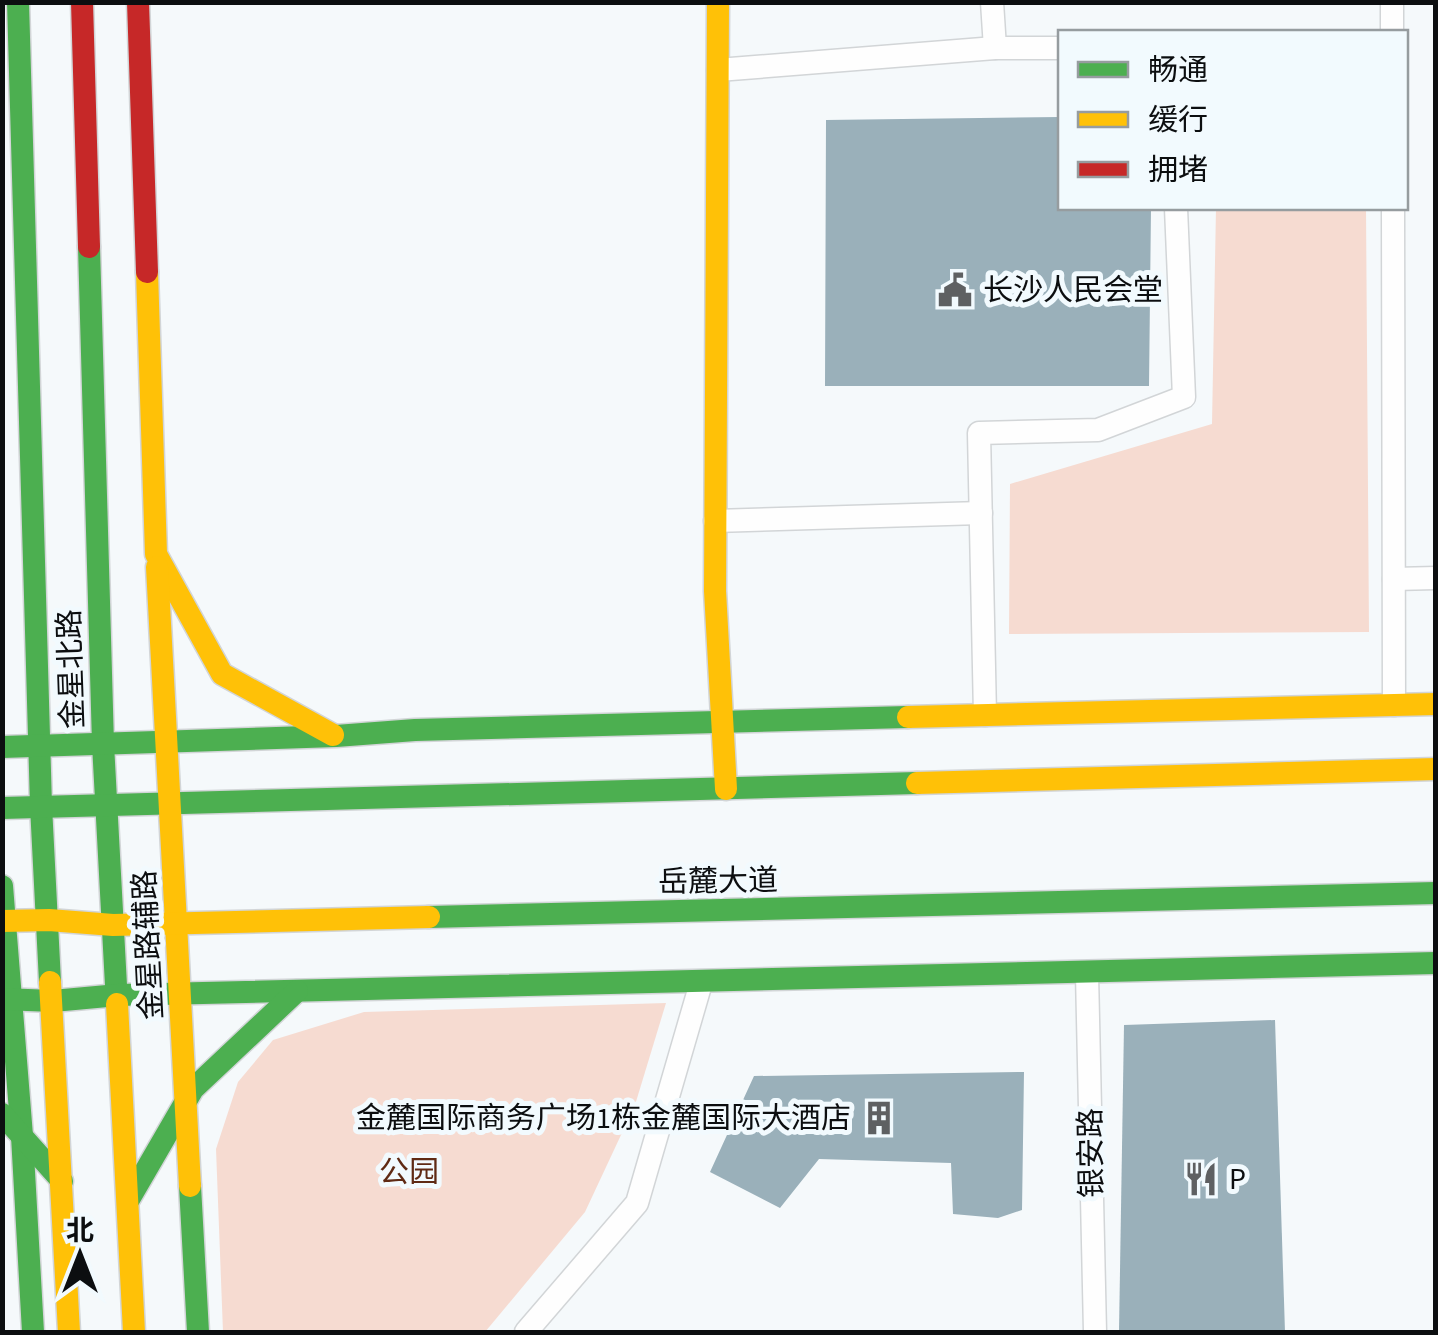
<svg xmlns="http://www.w3.org/2000/svg" width="1438" height="1335" font-family="'Source Sans 3','Noto Sans SC',sans-serif">
	<style>
		.green { fill: #f6dbd1 }
		.building { fill: #9ab0ba }
		.lines { fill: none; stroke-linecap: round; stroke-linejoin: round }
		.street-casing { stroke: #d2d5d7; stroke-width: 25 }
		.fast-casing { stroke: #d2d5d7; stroke-width: 25 }
		.slow-casing { stroke: #d2d5d7; stroke-width: 25 }
		.jam-casing { stroke: #d2d5d7; stroke-width: 25 }
		.street { stroke: #fefefe; stroke-width: 22 }
		.fast { stroke: #4caf50; stroke-width: 22 }
		.slow { stroke: #ffc107; stroke-width: 22 }
		.jam { stroke: #c62828; stroke-width: 22 }
		.labels { text-anchor: middle; stroke-width: 10; stroke-linejoin: round; paint-order: stroke }
		.poi-label { font-size: 30px; fill: #0c0e10; stroke: #f2fafe; text-anchor: start }
		.street-label { font-size: 30px; fill: #0c0e10; stroke: #f2fafe }
		.park-label { font-size: 30px; fill: #5f2a14; stroke: #f2fafe }
	</style>
	<rect width="100%" height="100%" fill="#f5f9fb"/>
	<g class="green">
		<path d="M1216,208H1366L1369,632L1009,634L1010,484L1212,424Z"/>
		<path d="M666,1003L635,1105L585,1212L485,1332H223L216,1149L238,1082L273,1040L364,1012Z"/>
	</g>
	<g class="building">
		<path d="M1060,117V208H1151L1149,386H825L826,120Z"/>
		<path d="M1275,1020L1285,1332H1119L1124,1025Z"/>
		<path d="M1024,1072L1022,1210L998,1218L953,1214L951,1163L819,1159L780,1208L710,1172L754,1076Z"/>
	</g>
	<g class="lines">
		<g class="street-casing">
			<g id="street">
				<path d="M992,2L995,48"/>
				<path d="M1392,2V32"/>
				<path d="M718,70L995,48H1060"/>
				<path d="M1393,208L1394,705"/>
				<path d="M715,521L981,513"/>
				<path d="M1394,579L1436,578"/>
				<path d="M985,715L979,433L1098,430L1184,397L1176,208"/>
				<path d="M1087,974L1095,1332"/>
				<path d="M526,1332L637,1203L701,983"/>
			</g>
		</g>
		<g class="fast-casing">
			<g id="fast">
				<path d="M18,2L41,806L50,982"/>
				<path d="M89,247L103,744L117,1004"/>
				<path d="M2,747L336,736L415,730L908,717"/>
				<path d="M2,808L917,783"/>
				<path d="M2,886L22,1136L33,1332"/>
				<path d="M429,917L1436,893"/>
				<path d="M2,999L53,1001L118,995L1436,963"/>
				<path d="M2,1114L62,1181"/>
				<path d="M190,1186L198,1332"/>
				<path d="M128,1201L193,1089L297,991"/>
			</g>
		</g>
		<g class="slow-casing">
			<g id="slow">
				<path d="M718,2L715,591L726,789"/>
				<path d="M147,272L156,554L222,674L333,735"/>
				<path d="M157,567L190,1186"/>
				<path d="M908,717L1436,704"/>
				<path d="M917,783L1436,769"/>
				<path d="M2,921L49,920L113,925L429,917"/>
				<path d="M50,982L69,1332"/>
				<path d="M117,1004L134,1332"/>
			</g>
		</g>
		<g class="jam-casing">
			<g id="jam">
				<path d="M82,2L89,247"/>
				<path d="M138,2L147,272"/>
			</g>
		</g>
		<use href="#street" class="street"/>
		<use href="#fast" class="fast"/>
		<use href="#slow" class="slow"/>
		<use href="#jam" class="jam"/>
	</g>
	<defs>
		<g id="civic-bare" transform="scale(2.7)"><path d="M-.6-6.5H3V-4.5H.6V-3L4-1V1h2V6H-6V1h2V-1L-.6-3ZM-1.2 2.5V6h2.4V2.5Z" fill="#5e6062" stroke="#f2fafe" stroke-width="2.5" paint-order="stroke"/></g>
		<g id="building-bare" transform="scale(2.7)"><path d="M-4-6H4V6H1V3H-1V6H-4ZM-2.5-4.3h1.7v1.8h-1.7ZM.8-4.3h1.7v1.8H.8ZM-2.5-1h1.7V.8h-1.7ZM.8-1h1.7V.8H.8Z" fill="#5e6062" stroke="#f2fafe" stroke-width="2.5" paint-order="stroke"/></g>
		<g id="restaurant-bare" transform="scale(2.7)"><path d="M-5-6h1v4h1v-4h1v4h1v-4h1v5L-1.5 .5V6h-2V.5L-5-1ZM5-6V6H3V1.5H1.5Q1.5-4 5-6Z" fill="#5e6062" stroke="#f2fafe" stroke-width="2.5" paint-order="stroke"/></g>
	</defs>
	<g fill-rule="evenodd">
		<use href="#civic-bare" x="955" y="290"/>
		<use href="#building-bare" x="879" y="1118"/>
		<use href="#restaurant-bare" x="1201" y="1179"/>
	</g>
	<g class="labels">
		<g class="poi-label">
			<text x="983" y="300">长沙人民会堂</text>
			<text x="851" y="1128" text-anchor="end">金麓国际商务广场1栋金麓国际大酒店</text>
			<text x="1229" y="1189">P</text>
		</g>
		<g class="street-label">
			<text transform="translate(71 669) rotate(-92)" y="10">金星北路</text>
			<text transform="translate(718 881) rotate(-1)" y="10">岳麓大道</text>
			<text transform="translate(148 945) rotate(-93)" y="10">金星路辅路</text>
			<text transform="translate(1091 1153) rotate(-91)" y="10">银安路</text>
		</g>
		<g class="park-label">
			<text x="409" y="1182">公园</text>
		</g>
	</g>
	<rect width="1438" height="1335" fill="none" stroke="#0c0e10" stroke-width="10"/>
	<rect x="1058" y="30" width="350" height="180" fill="#f2fafe" stroke="#969c9f" stroke-width="2.5"/>
	<rect x="1078" y="62" width="50" height="15" fill="#4caf50" stroke="#969c9f" stroke-width="2.5"/>
	<text x="1148" y="80" font-size="30" fill="#0c0e10">畅通</text>
	<rect x="1078" y="112" width="50" height="15" fill="#ffc107" stroke="#969c9f" stroke-width="2.5"/>
	<text x="1148" y="130" font-size="30" fill="#0c0e10">缓行</text>
	<rect x="1078" y="162" width="50" height="15" fill="#c62828" stroke="#969c9f" stroke-width="2.5"/>
	<text x="1148" y="180" font-size="30" fill="#0c0e10">拥堵</text>
	<g transform="translate(80 1255)" stroke="#f2fafe" stroke-width="8" paint-order="stroke">
	<path d="M0-8L18 38L0 25L-18 38Z" fill="#0c0e10"/>
	<text y="-15" font-size="28" font-weight="bold" text-anchor="middle" fill="#0c0e10">北</text>
	</g>
</svg>
